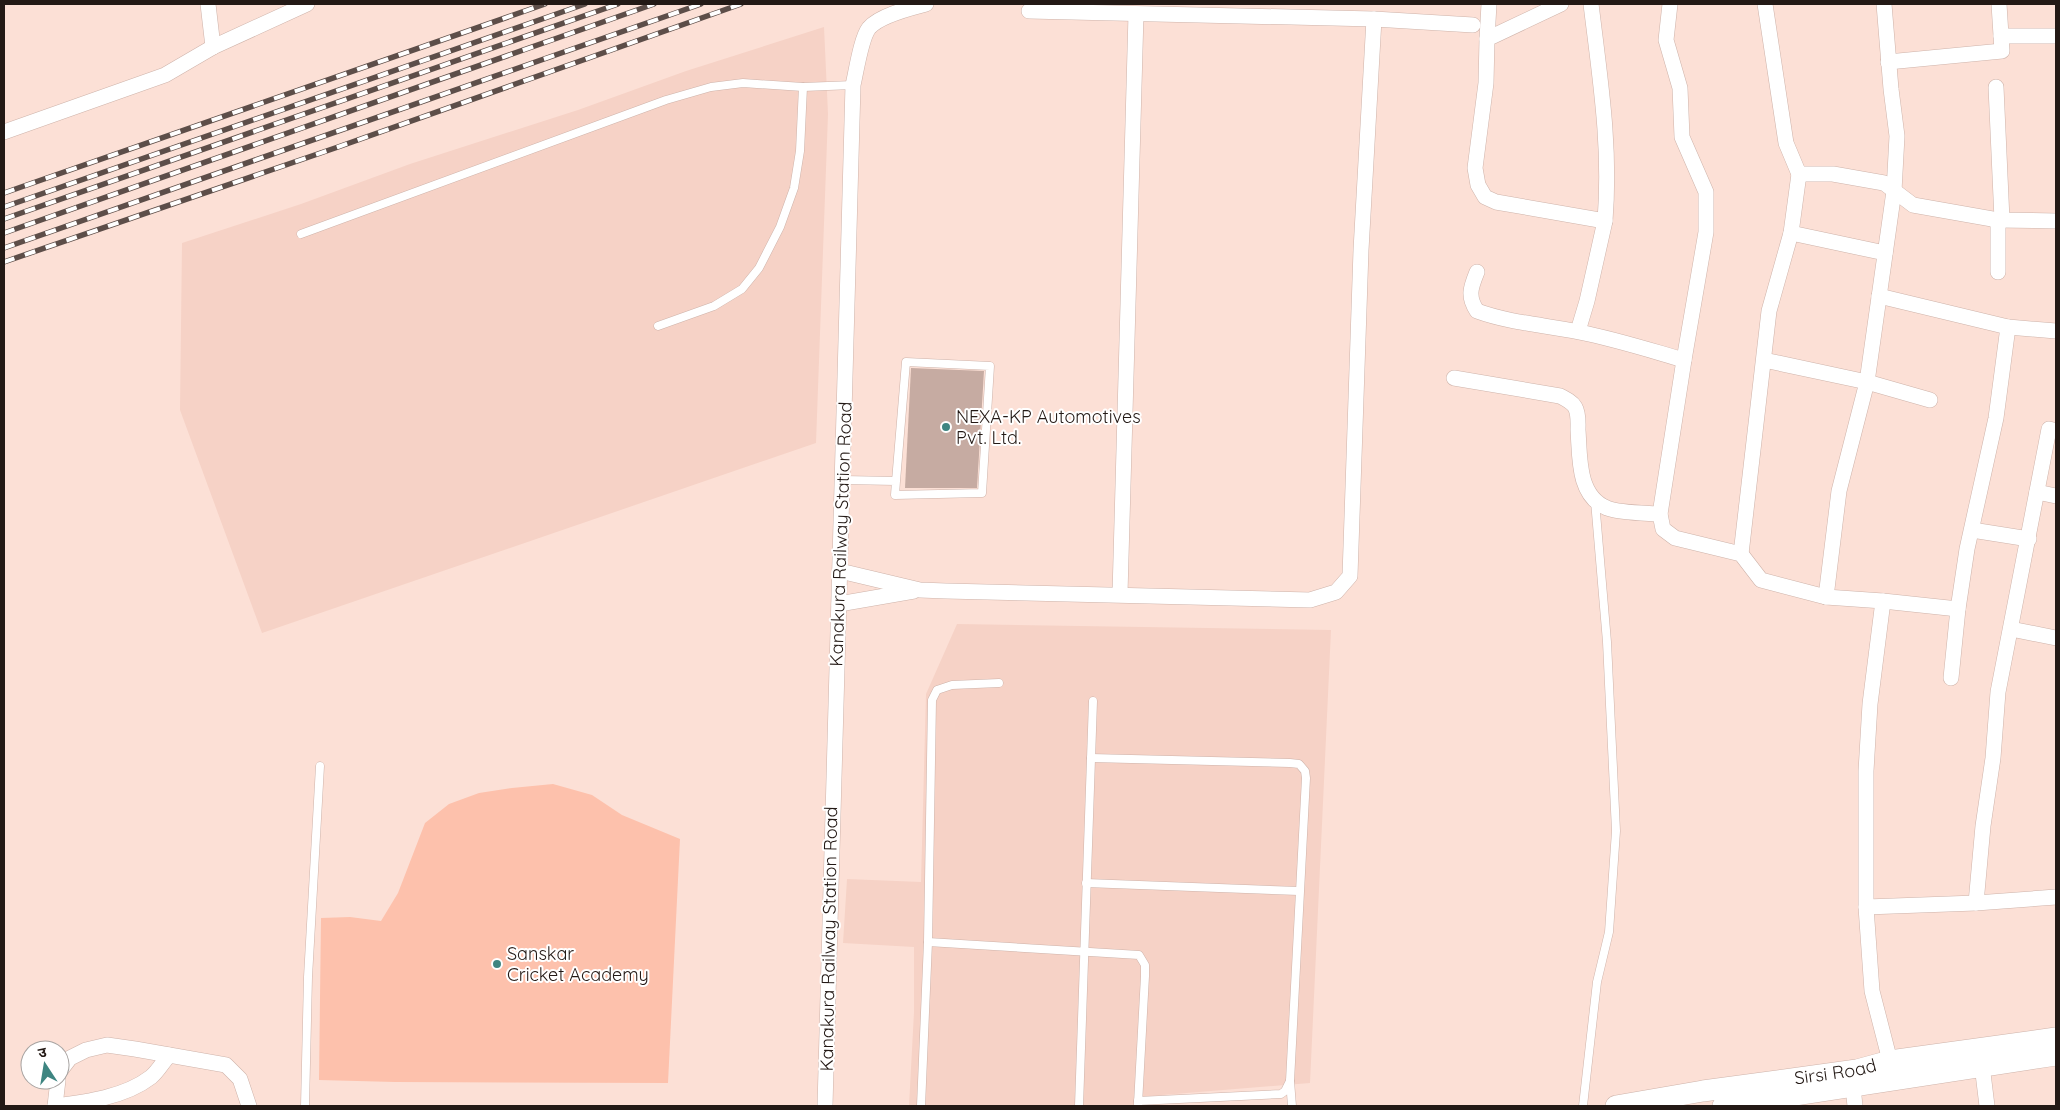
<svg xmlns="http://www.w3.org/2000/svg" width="2060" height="1110" font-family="Quicksand,'Noto Sans Devanagari',sans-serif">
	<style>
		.built { fill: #f6d2c6 }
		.green { fill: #fdc1ac }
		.building { fill: #c6aba2 }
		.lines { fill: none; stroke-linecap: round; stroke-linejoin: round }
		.lane-casing { stroke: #ceb3aa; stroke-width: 9 }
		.street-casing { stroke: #ceb3aa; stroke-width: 16 }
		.secondary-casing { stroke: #ceb3aa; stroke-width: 22 }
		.lane { stroke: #fff; stroke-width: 8 }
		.street { stroke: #fff; stroke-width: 15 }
		.secondary { stroke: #fff; stroke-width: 21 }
		.rail-casing { stroke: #5d4e49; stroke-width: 5.5 }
		.rail { stroke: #fff; stroke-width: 4; stroke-dasharray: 11; stroke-linecap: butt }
		.poi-dot { fill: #3e8581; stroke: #fff; stroke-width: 2 }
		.labels { text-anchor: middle; stroke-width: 4; stroke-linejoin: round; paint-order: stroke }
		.poi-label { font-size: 18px; fill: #231915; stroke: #fff; text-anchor: start }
		.street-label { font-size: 18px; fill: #231915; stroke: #fff }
	</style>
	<rect width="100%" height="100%" fill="#fce0d6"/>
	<g class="built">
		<path d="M824,27L828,114L816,443L262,633L180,410L182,243L301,204L410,164L578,110L686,71Z"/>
		<path d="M957,624L1331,630L1310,1083L1150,1096L1149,1106H909L914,1012V947L843,943L847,879L921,882L926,694Z"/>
	</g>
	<path class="green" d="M553,784L592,795L622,815L680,839L668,1083L395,1082L319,1080L321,918L350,917L381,921L398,893L425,823L449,804L479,793L512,788Z"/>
	<path class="building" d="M911,368L984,371L977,488H905Z"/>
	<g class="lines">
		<g class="lane-casing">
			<g id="lane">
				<path d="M301,234L666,100L711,87L743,83L803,87L853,85"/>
				<path d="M658,326L714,306L742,289L759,268L780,227L794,188L800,151L803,87"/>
				<path d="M843,480L896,481L906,362L990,366L982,493L895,495L896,481"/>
				<path d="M1091,758L1290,763L1299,764L1305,771L1306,778L1290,1081L1285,1091L1281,1094L1138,1101"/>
				<path d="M1086,883L1299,891"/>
				<path d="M928,942L1139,955L1145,965V976L1138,1104"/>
				<path d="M1290,1081L1292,1106"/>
				<path d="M305,1106L308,977L320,766"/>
				<path d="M921,1106L928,942L932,700L937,690L952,685L999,683"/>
				<path d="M1079,1106L1093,701"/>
				<path d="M1583,1106L1597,982L1609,932L1616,831L1607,642L1595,501"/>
			</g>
		</g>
		<g class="street-casing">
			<g id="street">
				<path d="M208,4L213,47"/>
				<path d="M1561,4L1487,39L1486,83L1475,168L1478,185L1485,197L1496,202L1605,221L1587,301L1578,331"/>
				<path d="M1591,4C1600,79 1611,145 1605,221"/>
				<path d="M1670,4L1666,40L1680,88L1682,137L1706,192V232L1684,360"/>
				<path d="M1765,4L1786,143L1799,174H1833L1884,183L1913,205L1998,220L2056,221"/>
				<path d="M1029,11L1374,19L1473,25"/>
				<path d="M2001,36H2056"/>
				<path d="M1487,39L1489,4"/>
				<path d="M1888,62L2002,51L1999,4"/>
				<path d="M1996,87L2002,220"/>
				<path d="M4,132L165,75L213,47L307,4"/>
				<path d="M1791,233L1885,253"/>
				<path d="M1477,272C1471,287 1467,296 1477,311C1510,323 1545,325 1579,332C1615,339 1649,350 1684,360L1660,514L1663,529L1675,538L1741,554L1761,580L1826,597L1883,601L1870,704L1866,771V907L1872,991L1890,1061"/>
				<path d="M1998,272V220"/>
				<path d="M1879,296L2008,327L1996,418L1967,549L1958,609L1951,678"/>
				<path d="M2008,327L2056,331"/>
				<path d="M1764,360L1867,382L1930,400"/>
				<path d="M1454,378L1560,396C1566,399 1572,402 1575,407C1579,414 1578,423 1578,430C1580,456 1577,496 1607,508C1618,513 1646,513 1660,514"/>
				<path d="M2037,492L2056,496"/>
				<path d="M1972,530L2029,539"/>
				<path d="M1741,554L1769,311L1791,233L1799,174"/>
				<path d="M840,571L920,590L946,591L1310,600L1336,592L1350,576L1361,250L1374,19"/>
				<path d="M1120,594L1136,14"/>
				<path d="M1826,597L1839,491L1867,382L1894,191L1897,136L1891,89L1884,4"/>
				<path d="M1883,601L1958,609"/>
				<path d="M839,604L914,591"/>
				<path d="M2011,629L2056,638"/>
				<path d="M1976,903L1983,826L1993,758L1998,692L2049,429L2056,431"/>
				<path d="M1866,907L1976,903L2056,897"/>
				<path d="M1982,1065L1987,1106"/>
				<path d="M60,1071L70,1058L86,1050L107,1045L135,1049L226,1065L240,1079L249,1106"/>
				<path d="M1853,1087L1855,1106"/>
				<path d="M55,1106C87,1102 125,1097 151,1077C158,1071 163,1062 169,1055"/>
				<path d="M55,1106L58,1080"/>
				<path d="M825,1106L853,85C856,73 861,38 869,28C880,15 911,8 926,4"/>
			</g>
		</g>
		<g class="secondary-casing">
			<g id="secondary">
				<path id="s1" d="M1616,1106L1703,1091L1857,1070L1890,1061L2056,1038"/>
				<path d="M1723,1106L2056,1055"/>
			</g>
		</g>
		<use href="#lane" class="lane"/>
		<use href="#street" class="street"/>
		<use href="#secondary" class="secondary"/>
		<g class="rail-casing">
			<g id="rail">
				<path d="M4,193L545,4"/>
				<path d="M4,207L585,4"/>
				<path d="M4,219L618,4"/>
				<path d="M4,233L654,4"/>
				<path d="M4,248L701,4"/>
				<path d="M4,262L338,147L741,4"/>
			</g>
		</g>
		<use href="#rail" class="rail"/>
	</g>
	<g class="poi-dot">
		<circle cx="946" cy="427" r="5"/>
		<circle cx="497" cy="964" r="5"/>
	</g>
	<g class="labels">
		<g class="poi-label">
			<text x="956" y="423">NEXA-KP Automotives<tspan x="956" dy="21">Pvt. Ltd.</tspan></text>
			<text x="507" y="960">Sanskar<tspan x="507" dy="21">Cricket Academy</tspan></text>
		</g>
		<g class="street-label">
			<text transform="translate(841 534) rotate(-88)" y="6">Kanakura Railway Station Road</text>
			<text transform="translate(829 939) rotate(-89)" y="6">Kanakura Railway Station Road</text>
			<text dy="6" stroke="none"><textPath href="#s1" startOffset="222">Sirsi Road</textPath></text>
		</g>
	</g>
	<rect width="2060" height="1110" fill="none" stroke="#231915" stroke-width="10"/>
	<g transform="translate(45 1065) rotate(348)"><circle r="24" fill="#ffffff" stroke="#a7a3a1"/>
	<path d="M0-4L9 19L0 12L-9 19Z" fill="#3e8581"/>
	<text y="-8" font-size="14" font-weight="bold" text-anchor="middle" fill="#231915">उ</text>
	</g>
</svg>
